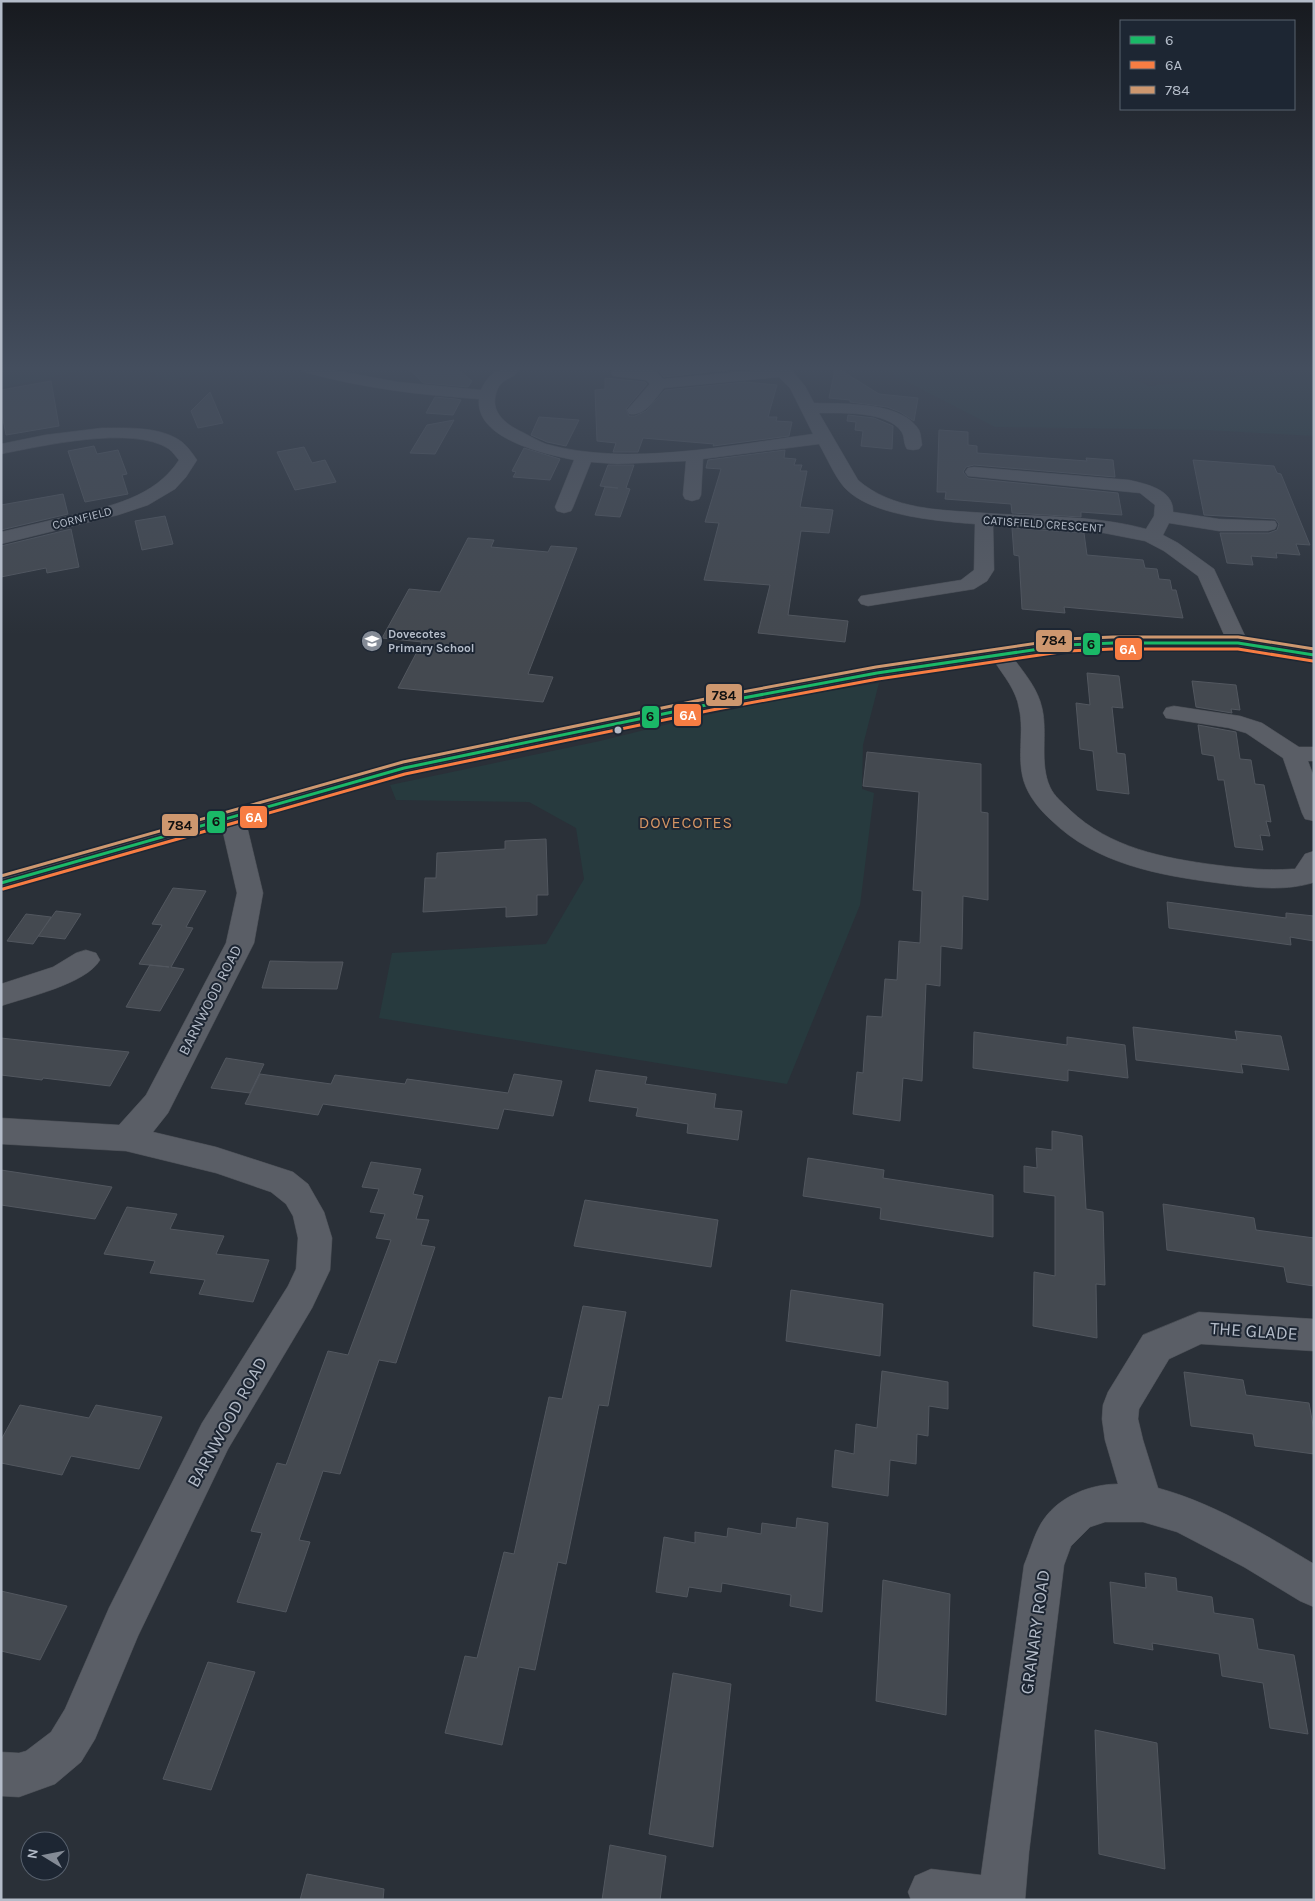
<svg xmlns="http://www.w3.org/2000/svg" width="1315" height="1901" font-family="Karla,sans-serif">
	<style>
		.green { fill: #273a3e }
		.building { fill: #444950; stroke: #52575f }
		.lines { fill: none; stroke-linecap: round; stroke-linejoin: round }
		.minor-casing { stroke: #484c53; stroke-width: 1 }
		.minor { fill: #5a5e66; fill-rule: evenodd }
		.bus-1-casing { stroke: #1d2633; stroke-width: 6 }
		.bus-2-casing { stroke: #1d2633; stroke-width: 6 }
		.bus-3-casing { stroke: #1d2633; stroke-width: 6 }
		.bus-1 { stroke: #1ab867; stroke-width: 3 }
		.bus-2 { stroke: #f77d43; stroke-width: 3 }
		.bus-3 { stroke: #cd976f; stroke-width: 3 }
		.bus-dot { fill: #b4bcc9; stroke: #1d2633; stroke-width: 2 }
		.labels { text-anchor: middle; stroke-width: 4; stroke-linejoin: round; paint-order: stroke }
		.far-street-label { font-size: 12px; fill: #b4bcc9; stroke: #1d2633 }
		.far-poi-label { font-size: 12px; font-weight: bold; fill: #b4bcc9; stroke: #1d2633; text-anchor: start }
		.street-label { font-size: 15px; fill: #b4bcc9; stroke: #1d2633 }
		.neighbourhood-label { font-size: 16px; letter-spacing: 1px; fill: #d59563; stroke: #1d2633 }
		.near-street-label { font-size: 18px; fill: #b4bcc9; stroke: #1d2633 }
		.line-badge { stroke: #1d2633; stroke-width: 2 }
		.badge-label { font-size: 14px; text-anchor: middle; font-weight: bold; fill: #fff }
		.pale-badge-label { font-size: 14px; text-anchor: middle; font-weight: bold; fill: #111 }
	</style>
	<rect width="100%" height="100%" fill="#2a3038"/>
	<g class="green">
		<path d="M1,369H88L1,388Z"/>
		<path d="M145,369H219L168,381Z"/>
		<path d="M882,369H1110L1149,386L1314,369V436L1206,430L995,427Z"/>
		<path d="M879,683L863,745L862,789L874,793L860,905L787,1084L379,1018L392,953L546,944L584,879L576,828L529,802L396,800L390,785L600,741L693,718L780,699Z"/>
	</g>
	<g class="building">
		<path d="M409,369H457L472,381L468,387L423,383Z"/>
		<path d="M653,369H735L664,377L658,371Z"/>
		<path d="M835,369H839L879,394L918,398L914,421L900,412L887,407L850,402V400L829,398Z"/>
		<path d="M605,378L645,382L647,384L626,409L629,416H635L646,411L665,390L745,382L777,385L768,417H777L776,421L792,422L789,436L713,446L714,444L643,438L638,452H613L616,443L597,441L595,390L605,389Z"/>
		<path d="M51,381L59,426L6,435L1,409V390Z"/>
		<path d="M210,392L223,423L198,428L191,411Z"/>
		<path d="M435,397L456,399L461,400L453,415L426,413Z"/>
		<path d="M848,415L874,418L893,426L892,449L861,446L863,431L855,430L856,422L847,421Z"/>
		<path d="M539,417L579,420L566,446L547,442L531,435Z"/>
		<path d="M454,420L435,454L410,453L427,425Z"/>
		<path d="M939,430L968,432V445L977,446V453L1087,461L1086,458L1113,460L1115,477L974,465L966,467L963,472L968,478L1118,493L1122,515L1081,512V517L1012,513L1011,504L945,499L946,492H937Z"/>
		<path d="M94,446L97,454L118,450L127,474L122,475L128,494L85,502L68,451Z"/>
		<path d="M304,447L312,463L325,460L336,482L295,490L277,452Z"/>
		<path d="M524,448L560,459L550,480L513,477L516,472L512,471Z"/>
		<path d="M785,450L784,458L796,459L794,465H802L800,471H807L800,507L833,510L829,533L801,531L788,615L848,621L845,642L758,633L770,585L704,580L719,523L705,522L721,469L706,468L708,460Z"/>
		<path d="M1193,460L1274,466L1277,473L1281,474L1310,545L1296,544L1300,555L1276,553L1277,558L1251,556L1253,565L1227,563L1220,533H1269L1277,530L1279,524L1275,519L1204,515Z"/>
		<path d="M608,465H634L626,488L630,489L620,517L595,515L605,487L618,488L600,486Z"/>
		<path d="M63,494L68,514L1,530V505Z"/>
		<path d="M165,516L173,544L142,550L135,521Z"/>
		<path d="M1012,528L1084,533L1087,555L1143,560L1145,568L1157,569L1159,579L1170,580L1172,590H1176L1183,618L1064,607L1065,613L1022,609L1019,556L1014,555Z"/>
		<path d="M71,529L79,567L47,573L46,568L1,577V546Z"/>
		<path d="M468,538L494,540L491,547L548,552L551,546L577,548L528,674L553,677L543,702L398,688L422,642L382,638L409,589L440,592Z"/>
		<path d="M1087,673L1119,676L1123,708L1112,707L1117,753L1125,754L1129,794L1097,790L1093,751L1080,749L1076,703L1090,705Z"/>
		<path d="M1192,681L1236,685L1240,710L1231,709L1232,713L1196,707Z"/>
		<path d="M1198,725L1236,732L1240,759L1251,760L1255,784L1264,785L1271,822L1266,821L1270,836L1260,835L1263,850L1235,847L1224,780H1218L1214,756L1202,754Z"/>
		<path d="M867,752L981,764V812L988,813V900L963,896L962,949L941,946L940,986L926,984L922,1081L903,1078L900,1121L853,1114L857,1072L863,1073L867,1016L882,1017L885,979L897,980L899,941L920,943L922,891L913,890L919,792L863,786Z"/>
		<path d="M546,839L548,895H537V915L506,917V907L423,912L425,878H436L437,853L505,849V841Z"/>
		<path d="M173,888L206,891L186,927L193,928L171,967L184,969L160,1011L126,1007L150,965L169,967L139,964L162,925L152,924Z"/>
		<path d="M1167,902L1286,918V913L1314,916V941L1290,937L1291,945L1169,928Z"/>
		<path d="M56,911L81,914L65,939L38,936Z"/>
		<path d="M26,914L51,917L33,944L7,941Z"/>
		<path d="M270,961L310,962H343L337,989L262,988Z"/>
		<path d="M1133,1027L1237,1040L1235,1031L1281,1036L1289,1070L1241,1064L1243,1073L1136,1060Z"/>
		<path d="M974,1032L1067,1045V1037L1125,1045L1128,1078L1068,1070V1081L973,1068Z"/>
		<path d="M1,1038L82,1047L129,1052L110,1086L43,1078L42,1080L1,1075Z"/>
		<path d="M226,1058L264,1064L250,1093L211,1088Z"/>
		<path d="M596,1070L647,1077L645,1084L716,1094L714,1108L742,1111L738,1140L687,1133L688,1124L636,1116L638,1108L589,1101Z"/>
		<path d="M260,1074L331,1084L335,1075L405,1084L407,1079L508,1093L514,1074L562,1081L553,1116L504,1109L498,1129L323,1104L318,1115L245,1104Z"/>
		<path d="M1052,1131L1082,1136L1086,1209L1103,1212L1105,1285L1096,1284L1097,1338L1033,1326L1034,1272L1055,1276V1196L1024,1192V1166L1037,1168L1036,1148L1052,1150Z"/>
		<path d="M808,1158L884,1170L883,1178L993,1195V1237L880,1219L881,1208L803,1196Z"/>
		<path d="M371,1162L421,1169L413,1194L423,1196L416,1219L429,1220L421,1245L435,1247L396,1363L379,1360L340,1474L323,1471L299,1540L310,1542L286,1612L237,1602L262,1533L251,1531L277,1463L286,1465L328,1351L348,1355L391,1240L376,1238L385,1214L370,1212L379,1189L362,1187Z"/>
		<path d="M1,1170L112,1187L95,1219L1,1205Z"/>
		<path d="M585,1200L718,1220L711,1267L574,1246Z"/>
		<path d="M1163,1204L1254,1218L1256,1230L1314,1238V1286L1287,1282L1284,1267L1167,1250Z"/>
		<path d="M127,1207L177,1214L170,1229L224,1236L216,1254L269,1260L253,1302L199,1294L205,1280L150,1273L155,1261L104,1254Z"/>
		<path d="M791,1290L883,1304L880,1356L786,1341Z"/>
		<path d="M583,1306L626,1312L608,1406L599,1405L566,1564L558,1562L535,1670L519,1667L502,1745L445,1733L465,1656L477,1658L504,1552L514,1554L549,1397L562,1399Z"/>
		<path d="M882,1371L948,1382V1409L929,1406L928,1436L917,1434L916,1464L890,1460L888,1496L832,1487L835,1450L854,1454L856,1424L877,1428Z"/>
		<path d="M1184,1372L1243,1380L1246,1395L1309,1403L1314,1431V1454L1255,1446L1253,1434L1191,1426Z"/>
		<path d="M20,1405L89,1418L96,1405L162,1417L139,1469L71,1456L62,1475L1,1463V1440Z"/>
		<path d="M797,1518L828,1523L822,1612L790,1606L791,1595L722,1583L721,1592L689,1587L687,1597L656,1592L664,1537L695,1543V1532L727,1537L728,1528L761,1534L762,1523L796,1528Z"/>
		<path d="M1145,1573L1176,1578L1177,1591L1212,1597L1214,1613L1253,1619L1258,1649L1294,1655L1308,1734L1270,1728L1263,1683L1222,1676L1219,1654L1152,1643L1153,1650L1114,1643L1110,1582L1146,1588Z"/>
		<path d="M883,1580L950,1594L946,1715L876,1701Z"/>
		<path d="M1,1591L67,1606L40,1660L1,1651Z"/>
		<path d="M208,1662L255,1672L211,1790L163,1779Z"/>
		<path d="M673,1673L731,1684L713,1847L649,1834Z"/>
		<path d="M1095,1730L1157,1743L1165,1869L1099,1854Z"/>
		<path d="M610,1845L666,1856L660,1900H602Z"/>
		<path d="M307,1874L384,1889L383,1900H300Z"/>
	</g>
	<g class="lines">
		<g class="minor-casing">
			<g id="minor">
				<path d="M302,369H328L398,382L481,390C491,369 499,369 520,369C512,382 498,376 495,399C493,415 509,426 522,432C530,436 538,441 546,444C628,467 731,445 813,434L790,388L779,377L664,388C655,399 645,417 629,414L627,410L650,384L646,380L613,376L611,373L613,370H651L657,372L663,379L768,369H791L805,386L814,403C843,404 902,401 919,430C921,434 921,440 922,445L919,449L913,450L907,449C903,443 905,436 901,431C887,411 841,413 819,413L858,480C892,510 941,510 984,513C1037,517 1095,515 1146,529L1154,516L1155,505L1140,493L968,476L965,472L968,468L974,467L1129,480C1147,484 1174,490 1173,512L1219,519L1275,521L1277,525L1275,529L1268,531H1219L1169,523L1163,535L1178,543L1214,569L1246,638L1314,648V661L1238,649H1113L1066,651L1014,659C1025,674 1038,689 1042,708C1048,733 1039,763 1050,787C1054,796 1063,803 1070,810C1110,848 1163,858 1216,865C1241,868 1266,871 1292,869H1295L1305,854L1314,851V881L1312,883C1281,892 1249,887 1218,883C1158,875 1096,864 1051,820C1041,811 1031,799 1026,787C1015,762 1025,733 1019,708C1016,690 1004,676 994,661L877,680L711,711L407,775L246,822L263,893L254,943L168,1113L153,1132L216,1147L293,1172L308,1184L324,1212L332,1238L330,1270L312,1308L228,1449L138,1636L95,1739L81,1762L55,1784L19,1797L1,1796V1752L19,1753L26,1751L51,1732L65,1709L109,1608L202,1423L288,1286L296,1269L298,1238L293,1216L286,1204L271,1192L216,1173L126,1151L1,1144V1118L119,1125L146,1095L226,943L237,893L222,828L1,892V874L404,760L711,697L877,666L1066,639L1225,637L1198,576L1164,551L1145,541L1104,533L993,525L994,570L987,581L974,589L868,606L861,604L858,600L861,596L961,580L974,570L975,524C938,521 870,516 844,487C834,475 827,458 819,444L703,459L701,495L699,499L692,501L685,499L683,495L686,461L617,464L591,462L573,507L571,511L564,513L557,511L555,507L574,460C545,454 475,439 479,399C419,395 362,388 304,372Z"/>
				<path d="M102,428C127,428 161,426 182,442C187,446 193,454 197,460L186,477L175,489L148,505L118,515L1,544V532C24,527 46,521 69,516C110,506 154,498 179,460C176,457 173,452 169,449C133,425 42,446 1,454V444L45,435Z"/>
				<path d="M1174,706L1240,716L1262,723L1299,747H1314V761H1308L1314,777V821L1305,819L1302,813L1283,758L1246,733L1229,728L1166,718L1163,713L1166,708Z"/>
				<path d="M86,950L96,953L100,960C86,984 27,997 1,1006V984L53,967L76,953Z"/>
				<path d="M1199,1312L1314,1319V1351L1201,1344L1169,1359L1139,1409L1138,1419L1143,1440L1158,1488C1213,1503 1264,1534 1314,1564V1607L1300,1601L1244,1567L1177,1532L1143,1522H1105L1090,1527L1071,1546L1064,1565L1029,1852L1025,1900H911L908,1892L915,1876L931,1869L981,1875L1024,1565C1030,1551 1035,1531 1044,1519C1060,1496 1091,1484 1118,1484L1105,1440L1102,1419L1103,1405L1108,1392L1143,1335Z"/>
			</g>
		</g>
		<use href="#minor" class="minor"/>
		<g class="bus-1-casing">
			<path id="bus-1" d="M1,883L404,768L711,704L877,673L1066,645L1113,643H1238L1314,655"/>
		</g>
		<g class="bus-2-casing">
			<path id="bus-2" d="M3,889L405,774L712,710L878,679L1067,651L1113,649H1238L1313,661"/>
		</g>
		<g class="bus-3-casing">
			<path id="bus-3" d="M1,876L403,762L710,698L876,667L1065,639L1113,637H1238L1314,649"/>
		</g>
		<use href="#bus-1" class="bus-1"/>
		<use href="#bus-2" class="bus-2"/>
		<use href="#bus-3" class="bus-3"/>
	</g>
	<linearGradient id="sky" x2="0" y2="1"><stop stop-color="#171a1f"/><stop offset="0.58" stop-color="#444e5e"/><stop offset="1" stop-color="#444e5e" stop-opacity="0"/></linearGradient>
	<rect width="1315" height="635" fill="url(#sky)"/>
	<defs>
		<g id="school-disc" transform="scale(1.125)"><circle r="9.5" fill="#848b96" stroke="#1d2633"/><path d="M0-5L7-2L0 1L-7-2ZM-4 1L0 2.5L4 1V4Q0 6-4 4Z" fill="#fff"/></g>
	</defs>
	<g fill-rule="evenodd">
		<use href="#school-disc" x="372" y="641"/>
	</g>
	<circle class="bus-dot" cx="618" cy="730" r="4.5"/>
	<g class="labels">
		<g class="far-street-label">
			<text transform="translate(82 518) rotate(-14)" y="4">CORNFIELD</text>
			<text transform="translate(1043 524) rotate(4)" y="4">CATISFIELD CRESCENT</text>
		</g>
		<g class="far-poi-label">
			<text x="388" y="638">Dovecotes<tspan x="388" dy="14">Primary School</tspan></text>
		</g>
		<g class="street-label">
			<text transform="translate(210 1000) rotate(-63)" y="5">BARNWOOD ROAD</text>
		</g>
		<g class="neighbourhood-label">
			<text x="686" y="828">DOVECOTES</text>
		</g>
		<g class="near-street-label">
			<text transform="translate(1254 1331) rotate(4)" y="6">THE GLADE</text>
			<text transform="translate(227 1422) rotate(-61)" y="6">BARNWOOD ROAD</text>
			<text transform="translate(1035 1632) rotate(-82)" y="6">GRANARY ROAD</text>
		</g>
	</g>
	<g class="line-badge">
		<rect x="1035" y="629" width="38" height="24" rx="5" fill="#cd976f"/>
		<rect x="1082" y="632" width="19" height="24" rx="5" fill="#1ab867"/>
		<rect x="1114" y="637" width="29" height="24" rx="5" fill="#f77d43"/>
		<rect x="705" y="683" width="38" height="24" rx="5" fill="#cd976f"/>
		<rect x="673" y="703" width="29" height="24" rx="5" fill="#f77d43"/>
		<rect x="641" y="705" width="19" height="24" rx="5" fill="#1ab867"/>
		<rect x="239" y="805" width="29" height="24" rx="5" fill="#f77d43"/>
		<rect x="206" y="810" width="20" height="24" rx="5" fill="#1ab867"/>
		<rect x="161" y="813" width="38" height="24" rx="5" fill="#cd976f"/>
	</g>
	<g class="badge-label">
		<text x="1128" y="654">6A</text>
		<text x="688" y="720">6A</text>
		<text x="254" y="822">6A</text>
	</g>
	<g class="pale-badge-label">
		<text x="1054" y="645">784</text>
		<text x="1091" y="649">6</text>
		<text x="724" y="700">784</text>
		<text x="650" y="721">6</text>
		<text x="216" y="826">6</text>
		<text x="180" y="830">784</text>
	</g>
	<rect width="1315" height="1901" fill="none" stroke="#b4bcc9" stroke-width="5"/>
	<rect x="1120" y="20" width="175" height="90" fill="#1d2633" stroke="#59626f"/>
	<rect x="1130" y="36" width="25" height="8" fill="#1ab867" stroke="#59626f"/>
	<text x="1165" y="45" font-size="15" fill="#b4bcc9">6</text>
	<rect x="1130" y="61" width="25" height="8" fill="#f77d43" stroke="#59626f"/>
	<text x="1165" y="70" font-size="15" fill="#b4bcc9">6A</text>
	<rect x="1130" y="86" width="25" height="8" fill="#cd976f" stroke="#59626f"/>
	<text x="1165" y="95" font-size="15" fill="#b4bcc9">784</text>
	<g transform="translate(45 1856) rotate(280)"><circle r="24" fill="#1d2633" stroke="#59626f"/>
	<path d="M0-4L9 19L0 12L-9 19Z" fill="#848b96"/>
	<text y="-8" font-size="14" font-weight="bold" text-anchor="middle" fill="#b4bcc9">N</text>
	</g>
</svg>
